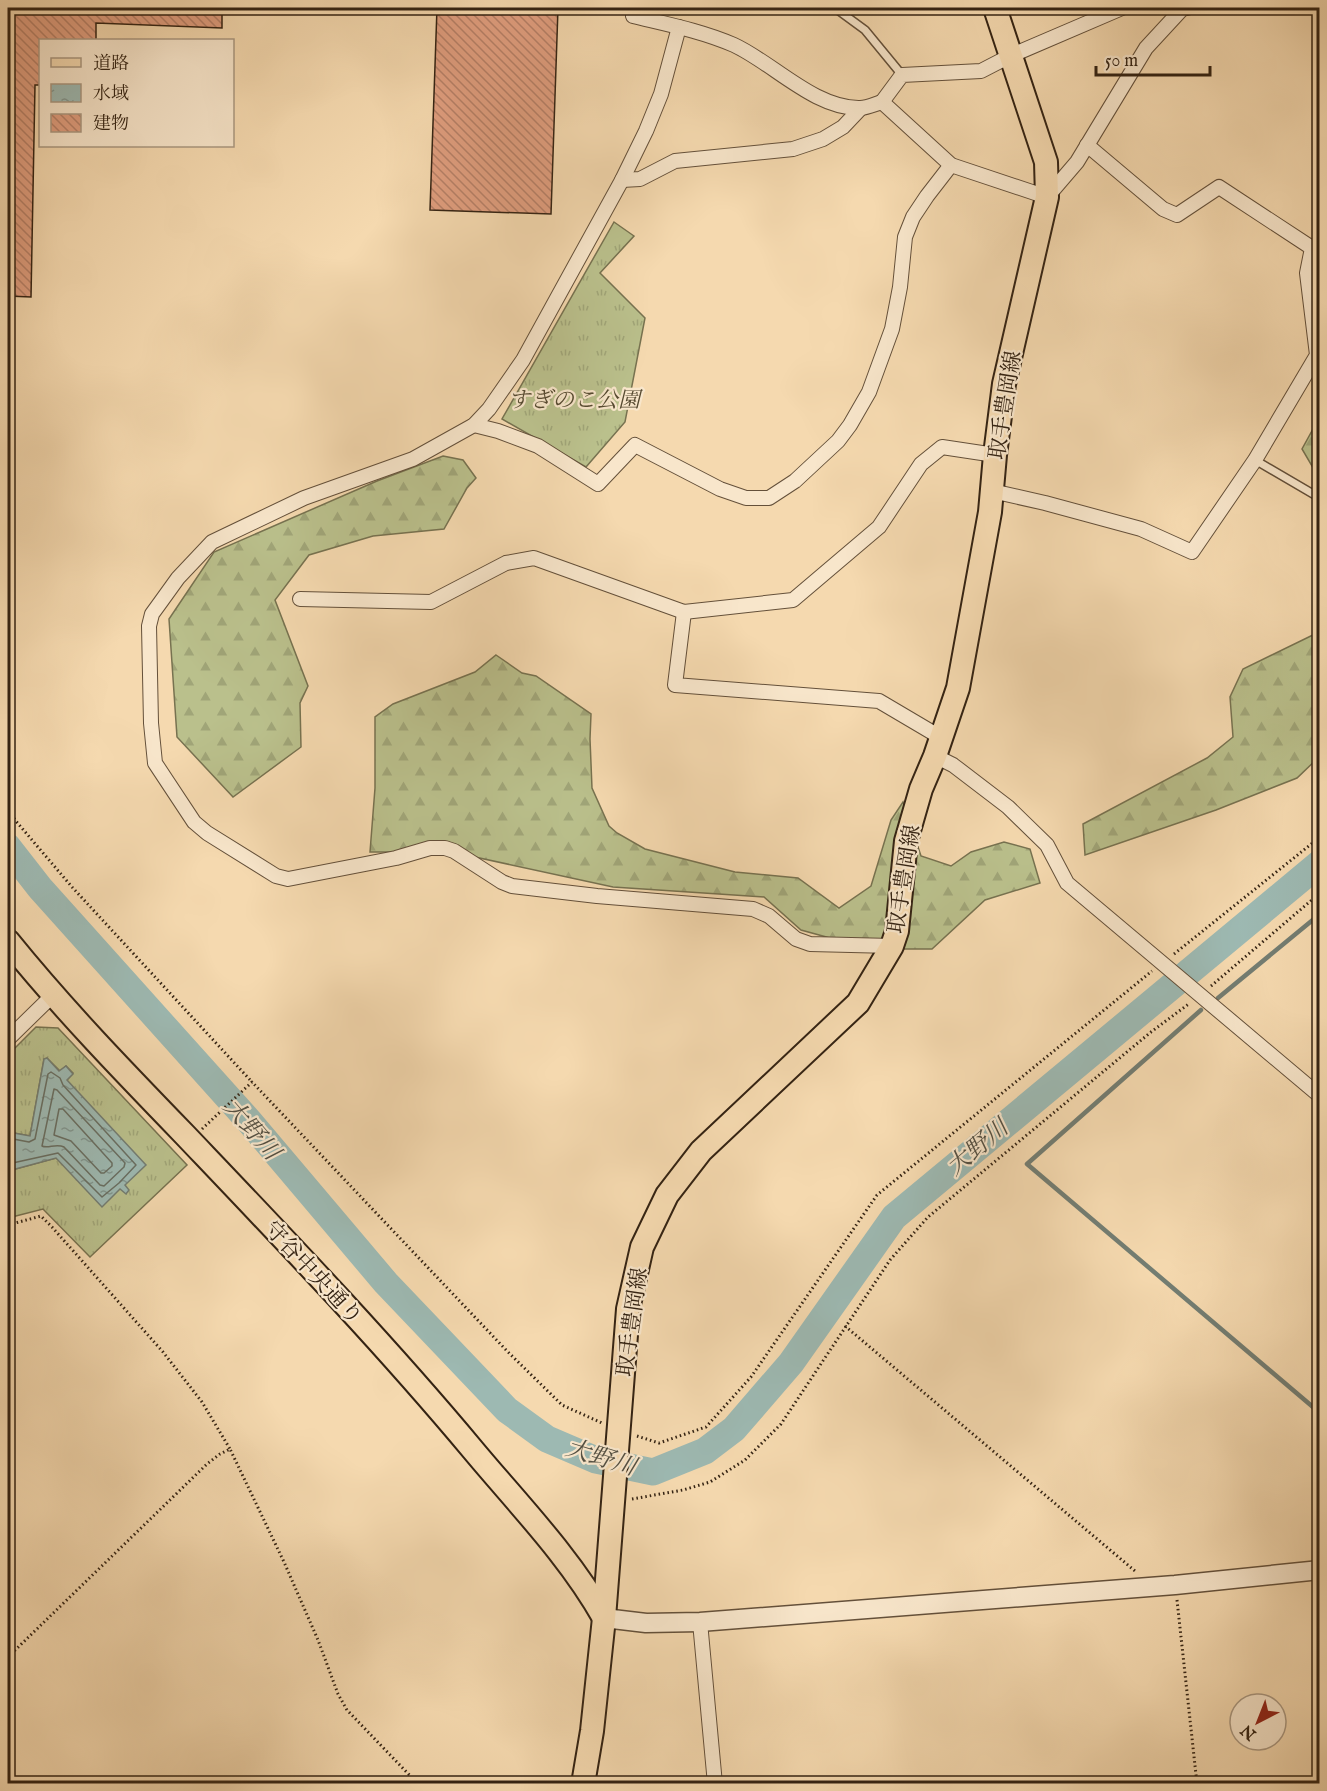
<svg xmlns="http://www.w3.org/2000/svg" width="1327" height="1791" font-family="'IM FELL English','Noto Serif JP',serif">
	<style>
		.grass { fill: url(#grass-tufts); stroke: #777250; stroke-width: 1.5 }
		.forest { fill: url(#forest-firs); stroke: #777250; stroke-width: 1.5 }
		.water { fill: url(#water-ripples); stroke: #737d72; stroke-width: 1.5 }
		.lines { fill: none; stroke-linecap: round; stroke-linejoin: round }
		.shore { stroke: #686e62; stroke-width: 1.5 }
		.stream { stroke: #737d72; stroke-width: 4.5 }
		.river { stroke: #9db9b2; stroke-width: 27 }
		.building { fill: url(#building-back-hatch); stroke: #342313; stroke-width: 1.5 }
		.service-casing { stroke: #64503a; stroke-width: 10 }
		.minor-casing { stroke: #64503a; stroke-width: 16 }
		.tertiary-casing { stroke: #64503a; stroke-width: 21 }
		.primary-casing { stroke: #342313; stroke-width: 26 }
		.path { stroke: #342313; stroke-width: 3; stroke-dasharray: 1.5 3; stroke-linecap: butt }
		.service { stroke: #f8e6cb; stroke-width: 7 }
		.minor { stroke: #f8e6cb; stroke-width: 14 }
		.tertiary { stroke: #f8e6cb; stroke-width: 18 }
		.primary { stroke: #f5d9af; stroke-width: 22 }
		.labels { text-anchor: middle; stroke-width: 4.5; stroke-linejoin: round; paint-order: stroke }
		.park-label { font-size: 22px; font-style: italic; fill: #564a31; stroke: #f8e6cb }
		.street-label { font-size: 22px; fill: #342313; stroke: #f8e6cb }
		.water-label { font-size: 24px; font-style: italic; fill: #545043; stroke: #f8e6cb }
	</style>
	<defs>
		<pattern id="grass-tufts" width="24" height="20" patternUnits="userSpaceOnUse" patternTransform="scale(1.5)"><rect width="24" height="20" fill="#bac08c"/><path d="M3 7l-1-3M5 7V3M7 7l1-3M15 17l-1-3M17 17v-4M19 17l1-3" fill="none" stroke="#a0a578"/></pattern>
		<pattern id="forest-firs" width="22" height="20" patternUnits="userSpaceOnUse" patternTransform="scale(1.5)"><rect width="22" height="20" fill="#bac08c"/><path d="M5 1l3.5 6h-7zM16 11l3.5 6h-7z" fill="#a0a578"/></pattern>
		<pattern id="water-ripples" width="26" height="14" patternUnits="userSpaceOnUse" patternTransform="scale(1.5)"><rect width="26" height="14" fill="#9db9b2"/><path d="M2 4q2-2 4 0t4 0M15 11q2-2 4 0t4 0" fill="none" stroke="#819690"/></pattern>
		<pattern id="building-back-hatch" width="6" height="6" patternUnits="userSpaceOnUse" patternTransform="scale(1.5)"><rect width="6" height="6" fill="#e09e7f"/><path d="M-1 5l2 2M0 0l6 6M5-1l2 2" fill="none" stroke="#b68067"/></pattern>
	</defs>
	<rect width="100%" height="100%" fill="#f5d9af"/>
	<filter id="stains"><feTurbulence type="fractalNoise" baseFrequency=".00333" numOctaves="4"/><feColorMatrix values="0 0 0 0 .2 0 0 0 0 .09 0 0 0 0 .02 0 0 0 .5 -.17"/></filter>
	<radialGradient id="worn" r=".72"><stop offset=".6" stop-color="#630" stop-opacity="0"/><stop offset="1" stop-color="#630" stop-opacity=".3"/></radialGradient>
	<g class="grass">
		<path d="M614,222L634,236L600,273L645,318L625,422L586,467L502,419Z"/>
		<path d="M36,1027L58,1028L187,1165L90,1257L43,1209L8,1218V1171L56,1158L121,1189L126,1193L125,1185L67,1080L73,1073L66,1066L60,1071L47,1058L44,1059L30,1136L8,1132V1055Z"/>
	</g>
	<g class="forest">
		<path d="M1319,418V478L1302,449Z"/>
		<path d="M443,456L463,460L476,478L467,488L444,529L373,536L309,555L275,600L308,686L300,703L301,747L233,797L177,737L169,619L214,552L377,481Z"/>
		<path d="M1319,632V757L1297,778L1216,810L1085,855L1083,824L1207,758L1233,737L1230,697L1243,669Z"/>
		<path d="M496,655L522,673L536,676L591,714L590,739L592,788L609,826L617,833L645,849L735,872L798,878L839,908L871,886L891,820L903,802L921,856L951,866L971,852L1004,842L1030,849L1040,883L985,900L932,949H870L801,930L764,897L613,887L452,852H370L375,788V717L393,704L475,672Z"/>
	</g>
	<path class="water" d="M47,1058L59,1071L66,1066L73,1074L67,1080L146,1165L125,1185L129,1190L126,1194L120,1189L102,1207L56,1158L8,1171V1132L30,1136L44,1059Z"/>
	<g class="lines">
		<g class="shore">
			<path d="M54,1089L57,1090L125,1163L124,1167L104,1186L100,1185L64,1147C56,1143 48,1149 42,1146Z"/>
			<path d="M59,1109H63L112,1163V1166L104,1173H101L71,1141L54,1135Z"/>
			<path d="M8,1138L29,1142L35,1139L48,1074L51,1072L60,1078L63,1085L136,1165L119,1183L102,1197L58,1153L8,1164"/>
		</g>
		<g class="stream">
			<path d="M1218,998L1320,914"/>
			<path d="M1201,1010L1027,1164L1320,1413"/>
		</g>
		<path class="river" d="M8,847L40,888L249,1121L386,1283L507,1410L547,1439L596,1460L653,1472L705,1451L734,1429L791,1363L894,1217L1320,863"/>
	</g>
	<g class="building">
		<path d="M8,8H222V28L96,23V40H40V85H35L31,297L8,296Z"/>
		<path d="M437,8H558L551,214L430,210Z"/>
	</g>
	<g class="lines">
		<g class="service-casing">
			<g id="service">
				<path d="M835,8L865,30L902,75"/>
				<path d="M1255,460L1320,498"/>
			</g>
		</g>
		<g class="minor-casing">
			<g id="minor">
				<path d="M638,8L633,16C666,24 702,31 734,45C773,63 815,109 860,108C867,108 875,104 882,102L951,165L1047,197L1077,162L1146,48L1182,9L1187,8"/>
				<path d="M679,27L661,94L646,131L622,180L523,360L489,409L474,425L413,459L304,498L212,542L178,578L160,603L152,614L149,626L151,723L155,763L194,822L207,833L276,876L288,879L396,858L430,848H445L454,851L502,882L512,886L597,896L753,909L769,916L796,939L810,944L892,946"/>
				<path d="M882,102L902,75L981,71L1010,56L1122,8"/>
				<path d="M622,180L640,179L675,161L793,149L823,139L843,127L861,108"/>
				<path d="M474,425L498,431L538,446L598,484L635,445L720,489L746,498H769L795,481L838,441L850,425L869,392L892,329L900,287L905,237L913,217L927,196L951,165"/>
				<path d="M992,491L1045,503L1141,529L1192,552L1255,460L1317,355L1307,273L1312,248L1219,187L1177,215L1163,209L1087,145"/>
				<path d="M300,599L431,602L506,563L534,558L684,612L793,600L879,527L921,464L942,447L995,455"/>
				<path d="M684,612L675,685L879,701L940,737"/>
				<path d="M935,756L953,765L1008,807L1047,845L1067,883L1320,1096"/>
				<path d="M8,1039L52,996"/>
				<path d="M700,1622L715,1784"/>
			</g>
		</g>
		<g class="tertiary-casing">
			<path id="tertiary" d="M604,1618L646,1623L700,1622L1175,1585L1320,1570"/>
		</g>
		<g class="primary-casing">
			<g id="primary">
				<path d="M8,941C63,1009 124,1072 185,1135C283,1238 382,1341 473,1450C518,1504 570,1557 604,1618"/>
				<path d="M583,1784L592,1731L604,1618L628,1309L642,1247L667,1195L701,1151L858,1003L892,946L897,931L906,841L921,789L935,756L958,688L990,512L995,455L1004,384L1047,197L1046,162L995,8"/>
			</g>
		</g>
		<g class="path">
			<path d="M8,806L15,820L72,887L252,1082"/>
			<path d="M1174,954L1320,837"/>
			<path d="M1211,986L1320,893"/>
			<path d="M202,1129L252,1082L507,1351L562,1405L602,1423"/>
			<path d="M8,1225L41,1216L52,1227L163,1352L202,1402L230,1449"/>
			<path d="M845,1326L1135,1571"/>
			<path d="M637,1436L659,1443L706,1427L751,1377L877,1195L1152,971"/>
			<path d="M632,1499L683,1490L710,1482L745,1460L781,1424L890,1260L928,1217L1151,1032L1190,1003"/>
			<path d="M1177,1600L1197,1784"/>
			<path d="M8,1657L207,1464L220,1454L230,1449L284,1562L318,1640L338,1694L347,1710L418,1784"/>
		</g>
		<use href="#service" class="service"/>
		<use href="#minor" class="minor"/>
		<use href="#tertiary" class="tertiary"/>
		<use href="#primary" class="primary"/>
	</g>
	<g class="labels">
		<g class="park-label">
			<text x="574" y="407">すぎのこ公園</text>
		</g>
		<g class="street-label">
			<text transform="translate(1004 405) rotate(-81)" y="8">取手豊岡線</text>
			<text transform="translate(903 879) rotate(-81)" y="8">取手豊岡線</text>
			<text transform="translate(314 1272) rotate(47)" y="8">守谷中央通り</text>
			<text transform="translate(631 1322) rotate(-82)" y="8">取手豊岡線</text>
		</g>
		<g class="water-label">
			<text transform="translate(252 1129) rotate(49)" y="8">大野川</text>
			<text transform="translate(977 1147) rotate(-40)" y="8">大野川</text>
			<text transform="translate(601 1457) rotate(17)" y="8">大野川</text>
		</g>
	</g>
	<rect width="1327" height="1791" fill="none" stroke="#f5d9af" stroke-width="30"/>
	<rect x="9" y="9" width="1309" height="1773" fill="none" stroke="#342313" stroke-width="3"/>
	<rect x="15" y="15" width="1297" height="1761" fill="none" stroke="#342313" stroke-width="1.5"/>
	<rect x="39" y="39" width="195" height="108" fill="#f8e6cb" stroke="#aa9881" stroke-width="1.5"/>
	<rect x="51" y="58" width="30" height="9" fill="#f5d9af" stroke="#aa9881" stroke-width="1.5"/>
	<text x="93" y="69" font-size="18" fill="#342313">道路</text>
	<rect x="51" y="84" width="30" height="18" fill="url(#water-ripples)" stroke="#aa9881" stroke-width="1.5"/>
	<text x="93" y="99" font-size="18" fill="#342313">水域</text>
	<rect x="51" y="114" width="30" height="18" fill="url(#building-back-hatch)" stroke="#aa9881" stroke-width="1.5"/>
	<text x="93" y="129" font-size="18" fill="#342313">建物</text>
	<g transform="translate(1258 1722) rotate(222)"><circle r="28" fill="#f8e6cb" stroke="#aa9881" stroke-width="1.5"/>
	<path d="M0-4.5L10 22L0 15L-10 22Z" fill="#8f2418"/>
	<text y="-9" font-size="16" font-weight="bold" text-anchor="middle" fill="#342313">N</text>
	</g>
	<path d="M1096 66v9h114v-9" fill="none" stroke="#342313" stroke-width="3"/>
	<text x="1105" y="66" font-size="18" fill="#342313" stroke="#f8e6cb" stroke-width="4.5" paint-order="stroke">50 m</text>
	<rect width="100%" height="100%" filter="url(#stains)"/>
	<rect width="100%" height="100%" fill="url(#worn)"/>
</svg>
